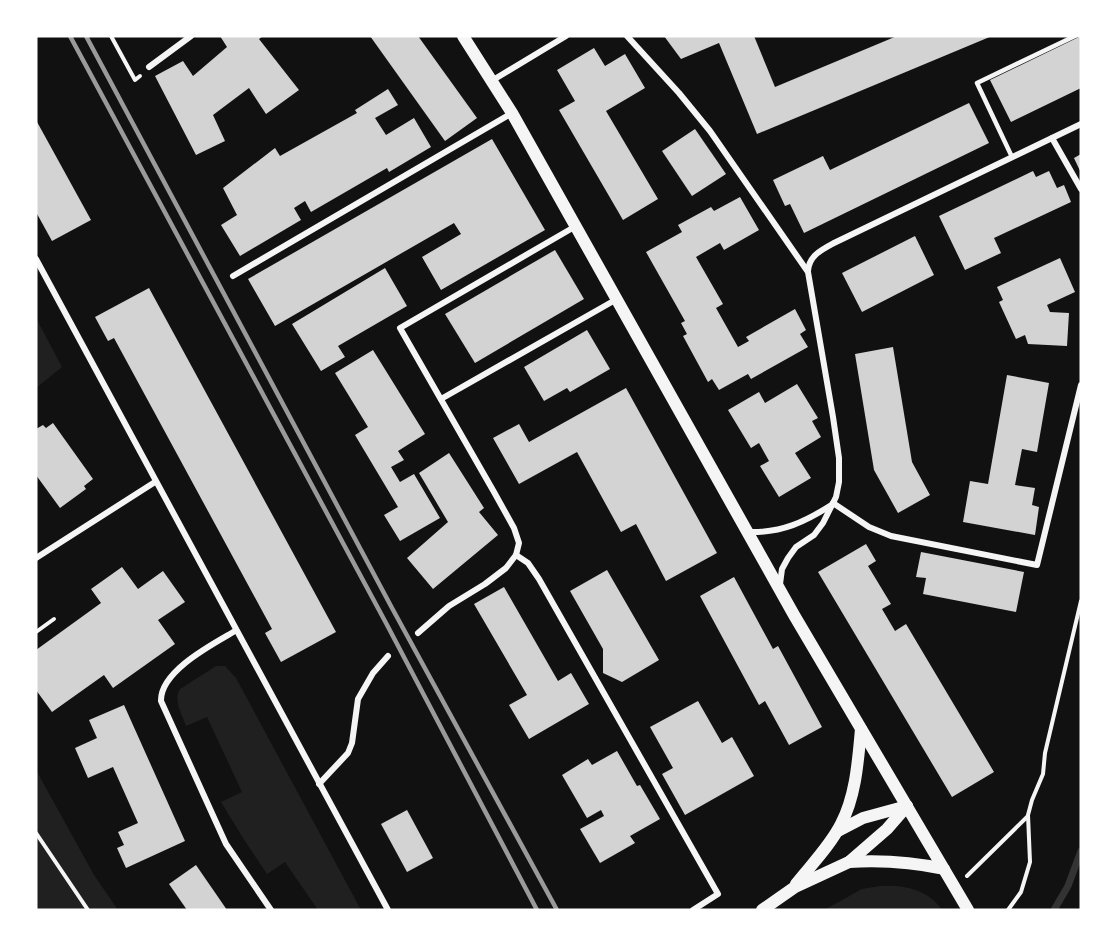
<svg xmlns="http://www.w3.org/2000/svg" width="1117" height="946" font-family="Helvetica,sans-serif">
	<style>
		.green { fill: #202020 }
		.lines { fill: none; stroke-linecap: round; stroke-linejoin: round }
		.stream { stroke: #333; stroke-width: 7 }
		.building { fill: #d3d3d3 }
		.path { stroke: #f5f5f5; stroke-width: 4 }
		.service { stroke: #f5f5f5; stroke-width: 4.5 }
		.minor { stroke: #f5f5f5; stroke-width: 6 }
		.secondary { stroke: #f5f5f5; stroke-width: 12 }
		.rail { stroke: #9a9a9a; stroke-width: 4.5 }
	</style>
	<rect width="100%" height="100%" fill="#111"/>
	<g class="green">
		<path d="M36,318L62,367L36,388Z"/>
		<path d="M216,666H225L236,678L361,910H318L285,862L267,874L243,838L221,802L242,792L207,717L186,726C182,714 173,700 180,689Z"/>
		<path d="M36,770L94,875L118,910H36Z"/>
		<path d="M880,886C904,885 927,889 942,910H824L862,889Z"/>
	</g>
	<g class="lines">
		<path class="stream" d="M1054,910L1068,886L1081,851"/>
	</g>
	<g class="building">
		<path d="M220,36H263L259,39L299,90L266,114L249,88L213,115L225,141L196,155L155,76L183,61L193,76L227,47Z"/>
		<path d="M370,36H418L477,118L445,141Z"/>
		<path d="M664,36H754L775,87L897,36H992L757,134L719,43L681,59Z"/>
		<path d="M1081,36V88L1011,122L990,80Z"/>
		<path d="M594,48L605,66L625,54L645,88L606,111L658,199L623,220L559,110L575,101L557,70Z"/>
		<path d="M388,89L398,105L375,118L386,135L414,118L431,147L389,172L387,168L311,212L305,201L294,208L301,220L240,256L221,225L237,215L223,188L275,148L280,156L357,113L355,110Z"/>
		<path d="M969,103L989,143L804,233L790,204L785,206L773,180L823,156L830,170Z"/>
		<path d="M36,120L91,220L52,241L36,212Z"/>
		<path d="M695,129L726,174L692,196L662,151Z"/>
		<path d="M492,139L545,230L441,290L422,257L461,234L454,223L275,326L248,279Z"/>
		<path d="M1081,154V173L1074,158Z"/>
		<path d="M1033,171L1036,177L1049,171L1057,188L1064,185L1071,202L994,238L1001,253L965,270L939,216Z"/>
		<path d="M740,197L759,230L724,250L720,243L696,257L723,304L716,308L738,347L749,341L746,337L795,309L806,330L800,334L808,347L751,379L748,374L719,390L712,379L708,382L683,336L687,334L681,323L685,321L646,252L682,232L678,225L711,207L714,211Z"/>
		<path d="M915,236L934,275L862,312L842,273Z"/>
		<path d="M555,250L584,299L475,363L445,314Z"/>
		<path d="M1060,258L1075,292L1047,305L1050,312L1069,313L1067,346L1028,344L1025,335L1016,339L999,302L1003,300L997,287Z"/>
		<path d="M385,268L407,306L338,346L345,357L321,371L292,324Z"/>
		<path d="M149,288L336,632L281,662L265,633L272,629L114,338L108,341L95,317Z"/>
		<path d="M587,330L610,369L570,392L567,388L544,401L524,367Z"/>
		<path d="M893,347L912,462L930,495L898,513L874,470L855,354Z"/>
		<path d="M373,350L425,434L398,451L404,460L391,467L400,482L414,474L440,518L400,541L384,515L398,507L355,435L368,427L335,373Z"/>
		<path d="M1007,375L1049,383L1037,452L1022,449L1015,485L1035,488L1032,505L1039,507L1035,535L963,522L970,481L988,484Z"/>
		<path d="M797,384L818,418L812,421L821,437L795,453L811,478L779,497L760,466L769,461L759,443L751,448L728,410L759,392L765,403Z"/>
		<path d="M626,388L717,553L666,581L636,524L621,532L577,452L519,484L493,438L519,424L529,442Z"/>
		<path d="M53,423L93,479L84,486L86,489L60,508L36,475V429L43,425L46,428Z"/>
		<path d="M449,453L484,508L479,512L498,535L433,589L407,558L448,522L419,473Z"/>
		<path d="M866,544L876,561L868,566L891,604L882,609L895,631L906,624L994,772L952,797L818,572Z"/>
		<path d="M921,552L1024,572L1016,612L923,594L926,578L916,577Z"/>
		<path d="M122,567L138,589L163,571L185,602L158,620L175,644L113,688L104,675L52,712L36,690V650L101,603L91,589Z"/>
		<path d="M607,570L659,660L622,682L603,673V649L570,591Z"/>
		<path d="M734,577L773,649L778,646L822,727L789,745L765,701L759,705L700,596Z"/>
		<path d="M504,587L558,681L571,673L589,704L529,739L509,705L527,695L474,604Z"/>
		<path d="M698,701L722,743L732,737L754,776L685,815L662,774L673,768L650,727Z"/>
		<path d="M124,705L185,841L126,868L117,848L124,845L118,832L138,823L113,767L88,778L75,748L97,738L89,720Z"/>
		<path d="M617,751L637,786L640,785L660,819L630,836L635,843L600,863L580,829L604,816L601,810L587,818L562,775L588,759L592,765Z"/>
		<path d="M407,810L433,858L407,872L381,824Z"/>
		<path d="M196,865L227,910H187L169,884Z"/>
	</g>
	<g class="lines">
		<g class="path">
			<path d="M111,36L135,80L140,76"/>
			<path d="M36,632L54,619"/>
			<path d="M36,833L88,910"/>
			<path d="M967,876L1028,816"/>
			<path d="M1008,910L1021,892L1030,862L1028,815L1032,800L1043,774L1045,753L1081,601"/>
		</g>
		<path class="service" d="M1012,157L977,83L1075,36"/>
		<g class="minor">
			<path d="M627,36L679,93L710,131L808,272L833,417L839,458V482L836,497L823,523L814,535L796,547L788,558L782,569L780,584"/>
			<path d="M149,67L191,36"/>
			<path d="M493,80L566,36"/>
			<path d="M1052,138L1081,189"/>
			<path d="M36,259L388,910"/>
			<path d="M808,271C809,256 821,250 834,243L1081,124"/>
			<path d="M233,276L512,113"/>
			<path d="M441,399L617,299"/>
			<path d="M833,503L869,527L891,536L1037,565L1081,385"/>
			<path d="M748,532C782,533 805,522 833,504"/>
			<path d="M516,555L528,563L539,579L718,894L693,910"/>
			<path d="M36,558L155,482"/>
			<path d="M235,631C213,644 160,671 161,701L226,844L271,910"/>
			<path d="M418,633L449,606L485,584L506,568L516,555L519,543L514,528L494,492L400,328L576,226"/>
			<path d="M319,784L348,753L352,743L358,699L373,673L388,656"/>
		</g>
		<g class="secondary">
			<path d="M463,36L512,113L794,615L968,910"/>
			<path d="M838,831L863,818L907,806"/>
			<path d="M849,862C882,860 912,862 944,869"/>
			<path d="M796,884C811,865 830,846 841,824C856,795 858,761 861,729"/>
			<path d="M762,910L795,887L849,862L887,829L907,806"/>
		</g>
		<g class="rail">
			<path d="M70,36L386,623L537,910"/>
			<path d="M86,36L392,608L557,910"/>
		</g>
	</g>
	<rect width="1117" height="946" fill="none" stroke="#ffffff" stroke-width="75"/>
</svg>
